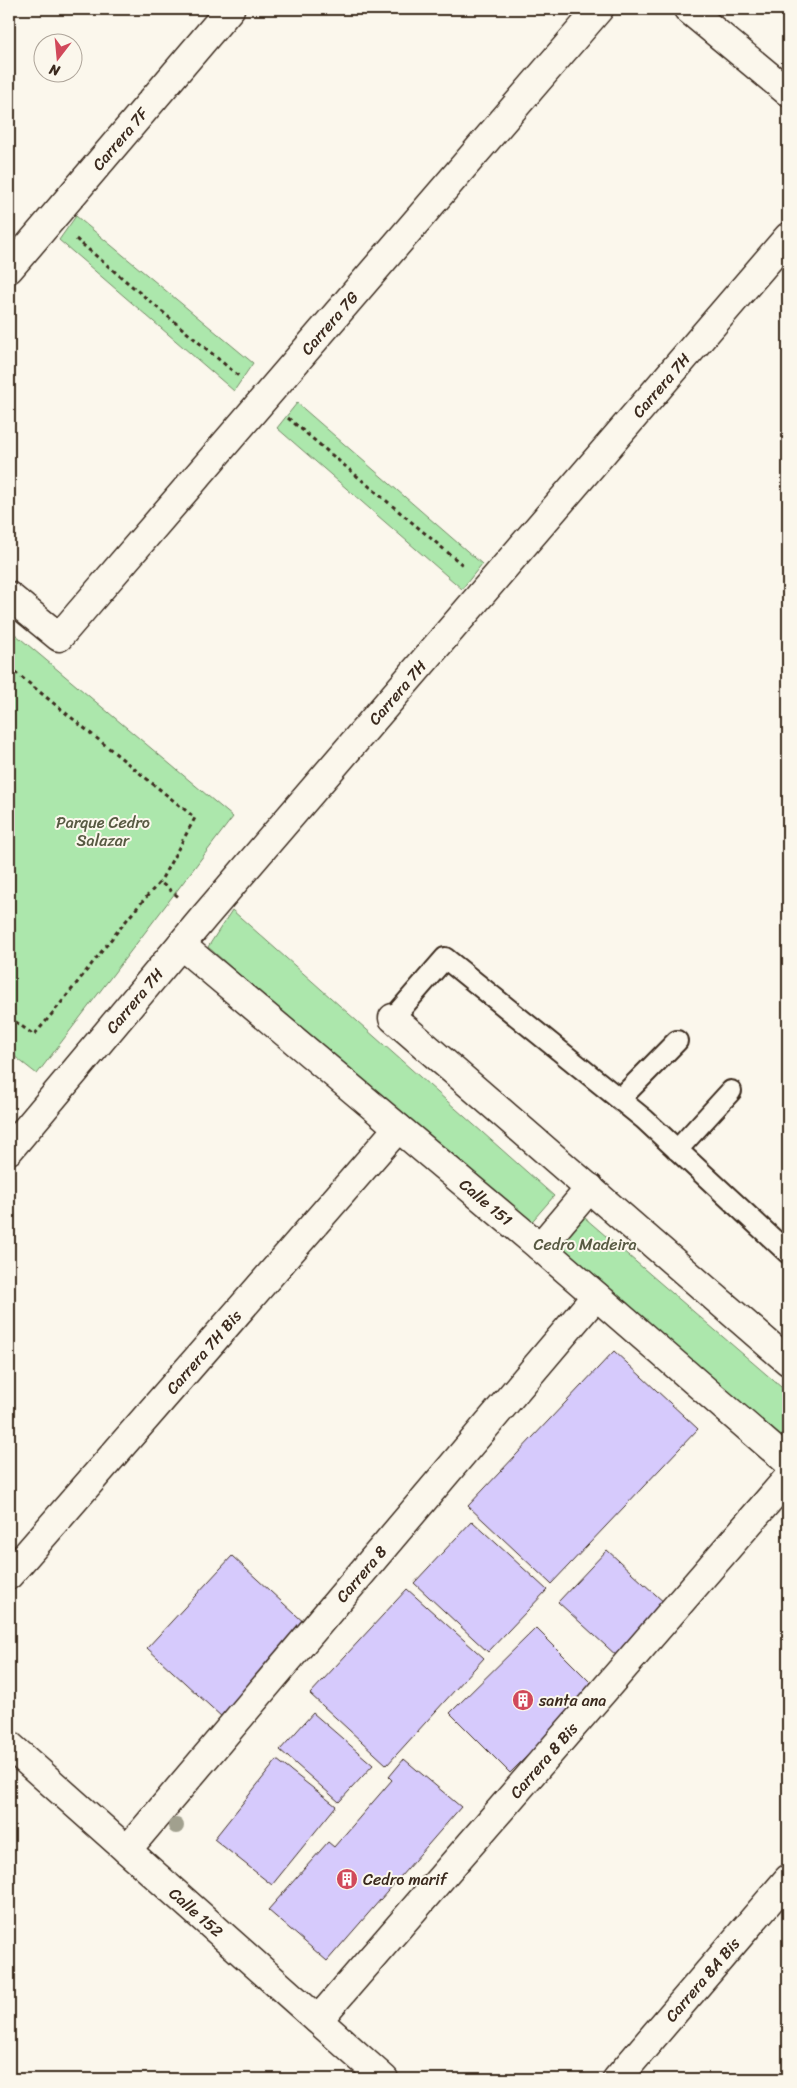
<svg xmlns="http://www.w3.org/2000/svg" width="797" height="2088" font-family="Sriracha,sans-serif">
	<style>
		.green { fill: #ace7ac; stroke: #748865 }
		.building { fill: #d6cafc; stroke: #3b2a1e }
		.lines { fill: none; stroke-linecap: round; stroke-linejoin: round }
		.lane-casing { stroke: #3b2a1e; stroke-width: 24 }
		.street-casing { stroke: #3b2a1e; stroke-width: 31 }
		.path { stroke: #3b2a1e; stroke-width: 3; stroke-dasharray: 4 4; stroke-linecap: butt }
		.lane { stroke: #fbf7ec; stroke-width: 20 }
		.street { stroke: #fbf7ec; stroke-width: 28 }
		.tree { fill: #a1a08e }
		.labels { text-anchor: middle; stroke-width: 4; stroke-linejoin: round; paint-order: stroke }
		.street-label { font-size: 16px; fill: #3b2a1e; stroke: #fbf7ec }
		.park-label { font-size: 16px; fill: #575942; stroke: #fbf7ec }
		.poi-label { font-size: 16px; fill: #3b2a1e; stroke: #fbf7ec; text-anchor: start }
	</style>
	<rect width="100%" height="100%" fill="#fbf7ec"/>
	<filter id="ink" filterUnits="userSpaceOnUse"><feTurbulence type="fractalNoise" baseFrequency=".02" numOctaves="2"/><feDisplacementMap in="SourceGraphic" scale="10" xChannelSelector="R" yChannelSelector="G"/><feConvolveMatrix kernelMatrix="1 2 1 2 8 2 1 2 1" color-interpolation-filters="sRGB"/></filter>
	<g filter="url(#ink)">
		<g class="green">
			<path d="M76,216L253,363L234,391L59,240Z"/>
			<path d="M297,403L482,564L462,589L277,428Z"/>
			<path d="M9,629L233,817L37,1074L9,1052Z"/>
			<path d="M232,910L554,1196L528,1226L208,947Z"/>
			<path d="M578,1212L788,1393V1445L557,1247Z"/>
		</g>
		<g class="building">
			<path d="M614,1351L698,1429L551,1584L468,1506Z"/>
			<path d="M472,1521L547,1590L488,1652L414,1583Z"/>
			<path d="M607,1550L667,1605L618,1657L558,1602Z"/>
			<path d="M232,1556L308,1626L223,1718L147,1648Z"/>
			<path d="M407,1589L484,1658L387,1765L310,1694Z"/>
			<path d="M536,1628L596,1688L510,1773L450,1713Z"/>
			<path d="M313,1713L373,1765L339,1802L280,1750Z"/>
			<path d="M404,1759L461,1807L327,1961L268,1910L328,1842L334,1847L392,1780L389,1777Z"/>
			<path d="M277,1760L336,1806L272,1885L214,1839Z"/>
		</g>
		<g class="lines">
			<g class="lane-casing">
				<g id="lane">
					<path d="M393,1018L445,958L644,1119L788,1253"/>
					<path d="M620,1099L677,1041"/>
					<path d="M677,1150L731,1091"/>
				</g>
			</g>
			<g class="street-casing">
				<g id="street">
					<path d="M688,9L788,92"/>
					<path id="s1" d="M9,269L230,9"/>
					<path id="s2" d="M9,596L59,637L599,9"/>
					<path id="s3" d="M181,945L540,1247L788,1462"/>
					<path d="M393,1018L788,1361"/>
					<path id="s4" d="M9,1150L204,917L788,237"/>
					<path d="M540,1247L590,1188"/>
					<path id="s5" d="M9,1575L398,1128"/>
					<path id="s6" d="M9,1745L384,2079"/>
					<path id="s7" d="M127,1850L596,1296"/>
					<path id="s8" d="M318,2020L788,1478"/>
					<path id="s9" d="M617,2079L788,1879"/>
				</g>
			</g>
			<g class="path">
				<path d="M76,239L241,378"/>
				<path d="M288,418L465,567"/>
				<path d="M9,667L195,818L160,882"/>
				<path d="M9,1017L34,1035C78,985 115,930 160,882L180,898"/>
			</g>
			<use href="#lane" class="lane"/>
			<use href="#street" class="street"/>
		</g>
		<circle class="tree" cx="176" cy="1826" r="8"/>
	</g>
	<defs>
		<g id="building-disc" transform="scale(1.125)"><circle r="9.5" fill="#d1495b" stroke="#fbf7ec"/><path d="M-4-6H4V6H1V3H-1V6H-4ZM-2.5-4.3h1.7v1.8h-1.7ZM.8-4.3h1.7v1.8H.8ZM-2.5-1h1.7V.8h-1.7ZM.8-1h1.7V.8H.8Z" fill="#fff"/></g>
	</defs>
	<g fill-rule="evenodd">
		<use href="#building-disc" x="523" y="1700"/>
		<use href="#building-disc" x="347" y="1879"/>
	</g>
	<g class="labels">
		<g class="street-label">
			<text dy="6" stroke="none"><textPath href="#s1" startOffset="171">Carrera 7F</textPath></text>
			<text dy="6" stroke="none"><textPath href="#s2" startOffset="479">Carrera 7G</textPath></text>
			<text dy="6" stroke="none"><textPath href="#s4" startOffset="1005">Carrera 7H</textPath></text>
			<text dy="6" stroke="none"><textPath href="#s4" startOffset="600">Carrera 7H</textPath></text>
			<text dy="6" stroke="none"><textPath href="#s4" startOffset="195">Carrera 7H</textPath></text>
			<text dy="6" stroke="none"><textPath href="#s3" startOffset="399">Calle 151</textPath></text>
			<text dy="6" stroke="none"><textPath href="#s5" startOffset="296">Carrera 7H Bis</textPath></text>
			<text dy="6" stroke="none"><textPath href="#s7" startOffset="362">Carrera 8</textPath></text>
			<text dy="6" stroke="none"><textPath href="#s8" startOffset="344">Carrera 8 Bis</textPath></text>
			<text dy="6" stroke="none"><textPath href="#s6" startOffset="251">Calle 152</textPath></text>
			<text dy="6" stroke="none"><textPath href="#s9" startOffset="131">Carrera 8A Bis</textPath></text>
		</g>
		<g class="park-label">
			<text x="103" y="828">Parque Cedro<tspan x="103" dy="18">Salazar</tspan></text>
			<text x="585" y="1250">Cedro Madeira</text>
		</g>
		<g class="poi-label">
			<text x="539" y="1706">santa ana</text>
			<text x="363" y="1885">Cedro marif</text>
		</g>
	</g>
	<rect width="797" height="2088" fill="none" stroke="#fbf7ec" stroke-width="30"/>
	<rect x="15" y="15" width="767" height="2058" fill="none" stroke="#3b2a1e" stroke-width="2" filter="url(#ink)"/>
	<g transform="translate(58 58) rotate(196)"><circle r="24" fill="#fbf7ec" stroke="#aea59a"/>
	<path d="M0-4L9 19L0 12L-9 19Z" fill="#d1495b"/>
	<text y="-8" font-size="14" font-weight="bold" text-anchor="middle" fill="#3b2a1e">N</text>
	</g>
</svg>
